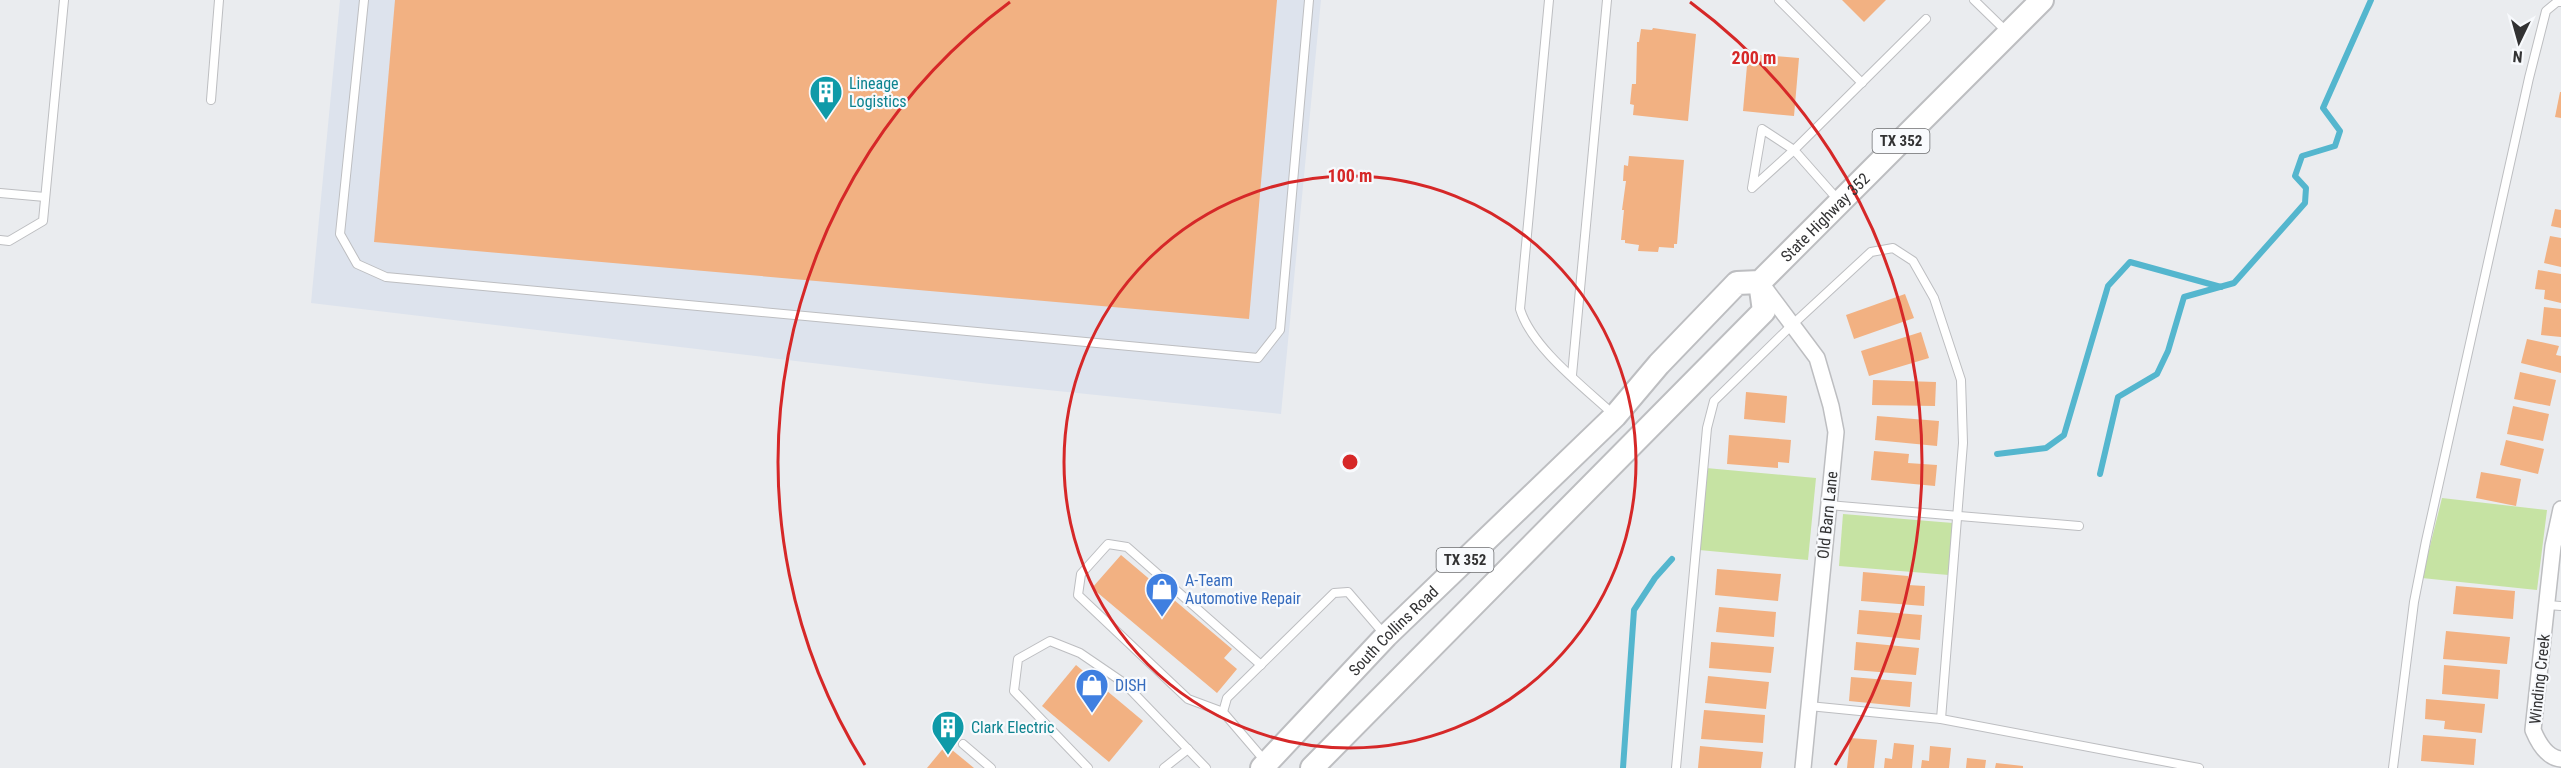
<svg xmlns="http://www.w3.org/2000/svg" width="2561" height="768" font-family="'Roboto Condensed',sans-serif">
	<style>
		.built { fill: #dde3ed }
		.green { fill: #c6e3a3 }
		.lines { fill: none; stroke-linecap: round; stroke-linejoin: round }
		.stream { stroke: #54b6ce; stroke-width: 6 }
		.building { fill: #f2b182 }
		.lane-casing { stroke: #bdbec1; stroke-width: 10 }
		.street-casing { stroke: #bdbec1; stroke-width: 18 }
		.primary-casing { stroke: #bdbec1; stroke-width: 26 }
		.lane { stroke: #fff; stroke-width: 8 }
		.street { stroke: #fff; stroke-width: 15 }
		.primary { stroke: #fff; stroke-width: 22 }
		.ring { fill: none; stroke: #d62828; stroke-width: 3 }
		.labels { text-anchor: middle; stroke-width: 4.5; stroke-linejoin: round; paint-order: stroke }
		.shield { fill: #f8fafd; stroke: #6d6e70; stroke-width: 1.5 }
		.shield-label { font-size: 15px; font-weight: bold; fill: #323233 }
		.culture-label { font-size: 16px; fill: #0d838f; stroke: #f8fafd; text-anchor: start }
		.street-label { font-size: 16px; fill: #323233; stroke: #f8fafd }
		.shop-label { font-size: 16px; fill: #366cbe; stroke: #f8fafd; text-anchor: start }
		.centre { fill: #d62828; stroke: #f8fafd; stroke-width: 3 }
		.ring-label { font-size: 18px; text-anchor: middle; font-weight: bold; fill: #d62828; stroke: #f8fafd; stroke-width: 4.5; stroke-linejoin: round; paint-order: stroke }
	</style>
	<rect width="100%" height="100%" fill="#eaecef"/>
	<path class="built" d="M340,0H1321L1281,414L989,384L311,303Z"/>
	<g class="green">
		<path d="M1706,468L1816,478L1808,560L1699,550Z"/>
		<path d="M2442,498L2547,510L2537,590L2422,578Z"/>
		<path d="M1843,514L1953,523L1949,575L1839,566Z"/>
	</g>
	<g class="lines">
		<g class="stream">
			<path d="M1997,454L2046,448L2064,435L2108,286L2130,262L2221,287"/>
			<path d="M2100,474L2118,397L2157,374L2168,351L2184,297L2234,283L2305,203L2306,188L2295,176L2302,156L2335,146L2340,131L2323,108L2371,0"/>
			<path d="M1623,768L1634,610L1655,578L1672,559"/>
		</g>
	</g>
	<g class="building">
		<path d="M395,0H1277L1249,319L374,242Z"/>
		<path d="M1842,0H1886L1864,22Z"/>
		<path d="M1653,28L1696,34L1688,121L1633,115L1634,105L1630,104L1632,84H1636L1637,42H1639L1641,29L1652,30Z"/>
		<path d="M1748,54L1799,58L1794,116L1743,111Z"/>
		<path d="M2560,92H2561V118L2555,117Z"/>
		<path d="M1629,156L1684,160L1677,244H1674V248L1659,247L1658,252L1638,251L1639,245L1625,243V240H1621L1624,210H1622L1626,181H1623L1624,165L1628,166Z"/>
		<path d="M2555,209L2561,210V228L2551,226Z"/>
		<path d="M2550,236L2561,238V267L2544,263Z"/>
		<path d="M2538,270L2561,274V303L2544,299L2545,290L2535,289Z"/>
		<path d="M1905,294L1914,318L1854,339L1846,315Z"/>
		<path d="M2544,307L2561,309V337L2541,335Z"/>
		<path d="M1921,332L1929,358L1869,376L1861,351Z"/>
		<path d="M2527,339L2559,346L2556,355L2561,356V373L2521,363Z"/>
		<path d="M2520,372L2556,380L2550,406L2514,399Z"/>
		<path d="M1873,380L1936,382L1935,406L1872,405Z"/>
		<path d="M1746,392L1787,396L1785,423L1744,419Z"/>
		<path d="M2513,406L2549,414L2543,441L2507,434Z"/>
		<path d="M1877,416L1939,421L1937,446L1875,440Z"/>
		<path d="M1729,435L1791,440L1789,463L1778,462V468L1727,464Z"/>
		<path d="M2506,440L2544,449L2538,474L2500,465Z"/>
		<path d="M1874,451L1909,454L1908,463L1937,465L1935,486L1871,480Z"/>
		<path d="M2481,472L2521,479L2516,506L2476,498Z"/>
		<path d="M1121,555L1232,649L1224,658L1237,669L1217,693L1092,588Z"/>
		<path d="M1717,569L1781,574L1778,601L1715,595Z"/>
		<path d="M1863,572L1908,576V585L1925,586L1924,606L1861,601Z"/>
		<path d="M2456,586L2515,591L2513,619L2453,614Z"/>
		<path d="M1719,607L1776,612L1774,637L1716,632Z"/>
		<path d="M1859,610L1922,615L1920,640L1857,634Z"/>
		<path d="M2446,631L2510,637L2507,664L2443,659Z"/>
		<path d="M1711,642L1774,647L1771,673L1709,668Z"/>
		<path d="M1856,642L1919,648L1916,675L1854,670Z"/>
		<path d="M1076,665L1143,721L1109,762L1042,706Z"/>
		<path d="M2444,665L2500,670L2498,699L2442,694Z"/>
		<path d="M1708,676L1769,682L1766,709L1705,703Z"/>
		<path d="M1851,677L1912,682L1910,707L1849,701Z"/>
		<path d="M2426,699L2485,704L2482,733L2444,729L2445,721L2425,719Z"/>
		<path d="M1704,710L1765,715L1763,743L1701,739Z"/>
		<path d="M2423,735L2476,739L2474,765L2421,761Z"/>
		<path d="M1850,738L1877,740L1874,768H1847Z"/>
		<path d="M1894,743L1914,745L1912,768H1884L1885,758L1892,759Z"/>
		<path d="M946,745L974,768H927Z"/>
		<path d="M1700,746L1763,752L1761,768H1698Z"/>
		<path d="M1930,746L1951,748L1949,768H1921L1922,760L1929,761Z"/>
		<path d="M1967,758L1986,760L1985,768H1966Z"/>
		<path d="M1996,763L2023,766V768H1995Z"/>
	</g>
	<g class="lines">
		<g class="lane-casing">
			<g id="lane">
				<path d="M364,0L340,234L357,264L386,277L1258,358L1280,330L1309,0"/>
				<path d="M1549,0L1520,309C1532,348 1584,387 1614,415"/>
				<path d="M1779,0L1862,83"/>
				<path d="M1974,0L2007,32"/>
				<path d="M211,100L219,0"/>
				<path d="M1762,129L1794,150L1752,188Z"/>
				<path d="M0,193L45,197"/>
				<path d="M1839,201L1794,150L1926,19"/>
				<path d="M0,240L9,241L43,221L64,0"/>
				<path d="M1572,375L1607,0"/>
				<path d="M1828,505L2079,526"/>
				<path d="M2547,605L2561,606"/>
				<path d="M1809,706L1941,719L2199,768"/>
				<path d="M1223,712L1188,699L1078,595L1081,574L1108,544L1127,547L1261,665"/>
				<path d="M963,744L991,768"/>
				<path d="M1265,761L1223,712L1227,698L1334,593L1348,592L1385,635"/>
				<path d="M1088,768L1014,691L1018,659L1050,641L1080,653L1124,683L1206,768"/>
				<path d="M1164,768L1188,749"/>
				<path d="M1676,768L1707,428L1714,401L1792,325L1871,252L1893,248L1913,261L1934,298L1961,380L1963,443L1941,719"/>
				<path d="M2393,768L2414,602L2426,541L2529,78L2546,11L2557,2H2561"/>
			</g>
		</g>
		<g class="street-casing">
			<g id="street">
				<path d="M1761,283L1817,358L1831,406L1836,432L1803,768"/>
				<path d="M2561,509L2553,546L2533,730C2538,742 2547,758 2561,759"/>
			</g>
		</g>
		<g class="primary-casing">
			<g id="primary">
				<path id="s1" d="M1262,768L1386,636L1615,416L1659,364L1737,283L1760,282L2042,0"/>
				<path d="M1312,768L1764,311L1760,282"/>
			</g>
		</g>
		<use href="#lane" class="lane"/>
		<use href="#street" class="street"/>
		<use href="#primary" class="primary"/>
	</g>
	<g class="ring">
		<circle cx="1350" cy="462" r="286"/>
		<path d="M865 765A572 572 0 0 1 1010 2M1690 2A572 572 0 0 1 1835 765"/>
	</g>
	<defs>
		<g id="building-pin" transform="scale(1.725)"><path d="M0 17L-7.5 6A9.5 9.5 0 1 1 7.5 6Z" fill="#0f9aa8" stroke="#f8fafd"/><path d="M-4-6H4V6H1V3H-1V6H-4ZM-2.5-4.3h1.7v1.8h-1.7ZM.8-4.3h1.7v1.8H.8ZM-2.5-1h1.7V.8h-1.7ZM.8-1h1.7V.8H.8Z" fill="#fff"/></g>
		<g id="shop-pin" transform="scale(1.725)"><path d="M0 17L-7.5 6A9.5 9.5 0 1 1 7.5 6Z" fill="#3f7fe0" stroke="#f8fafd"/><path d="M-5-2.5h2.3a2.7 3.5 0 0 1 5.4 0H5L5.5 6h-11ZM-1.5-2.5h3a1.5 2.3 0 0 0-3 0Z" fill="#fff"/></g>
	</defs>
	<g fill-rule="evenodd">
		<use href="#building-pin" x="826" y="92"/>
		<use href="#shop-pin" x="1162" y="589"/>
		<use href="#shop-pin" x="1092" y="685"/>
		<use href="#building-pin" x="948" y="727"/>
	</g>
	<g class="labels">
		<g class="shield">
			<rect x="1872.5" y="129" width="57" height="24" rx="4.5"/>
			<rect x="1436.5" y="548" width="57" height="24" rx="4.5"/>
		</g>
		<g class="shield-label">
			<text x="1901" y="146">TX 352</text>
			<text x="1465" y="565">TX 352</text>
		</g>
		<g class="culture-label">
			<text x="849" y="89">Lineage<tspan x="849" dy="18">Logistics</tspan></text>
			<text x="971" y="733">Clark Electric</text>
		</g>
		<g class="street-label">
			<text dy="6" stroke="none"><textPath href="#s1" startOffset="794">State Highway 352</textPath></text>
			<text transform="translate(1827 515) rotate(-84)" y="6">Old Barn Lane</text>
			<text dy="6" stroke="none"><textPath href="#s1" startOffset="190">South Collins Road</textPath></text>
			<text transform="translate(2539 679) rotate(-84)" y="6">Winding Creek</text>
		</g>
		<g class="shop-label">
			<text x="1185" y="586">A-Team<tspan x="1185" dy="18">Automotive Repair</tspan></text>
			<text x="1115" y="691">DISH</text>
		</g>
	</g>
	<circle cx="1350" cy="462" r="9" class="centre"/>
	<g class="ring-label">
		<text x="1754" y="64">200 m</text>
		<text x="1350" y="182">100 m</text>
	</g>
	<g transform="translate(2519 42) rotate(185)" stroke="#f8fafd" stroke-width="4.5" paint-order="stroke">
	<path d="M0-4.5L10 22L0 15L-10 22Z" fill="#323233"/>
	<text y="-9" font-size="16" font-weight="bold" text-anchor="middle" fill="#323233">N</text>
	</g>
</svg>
